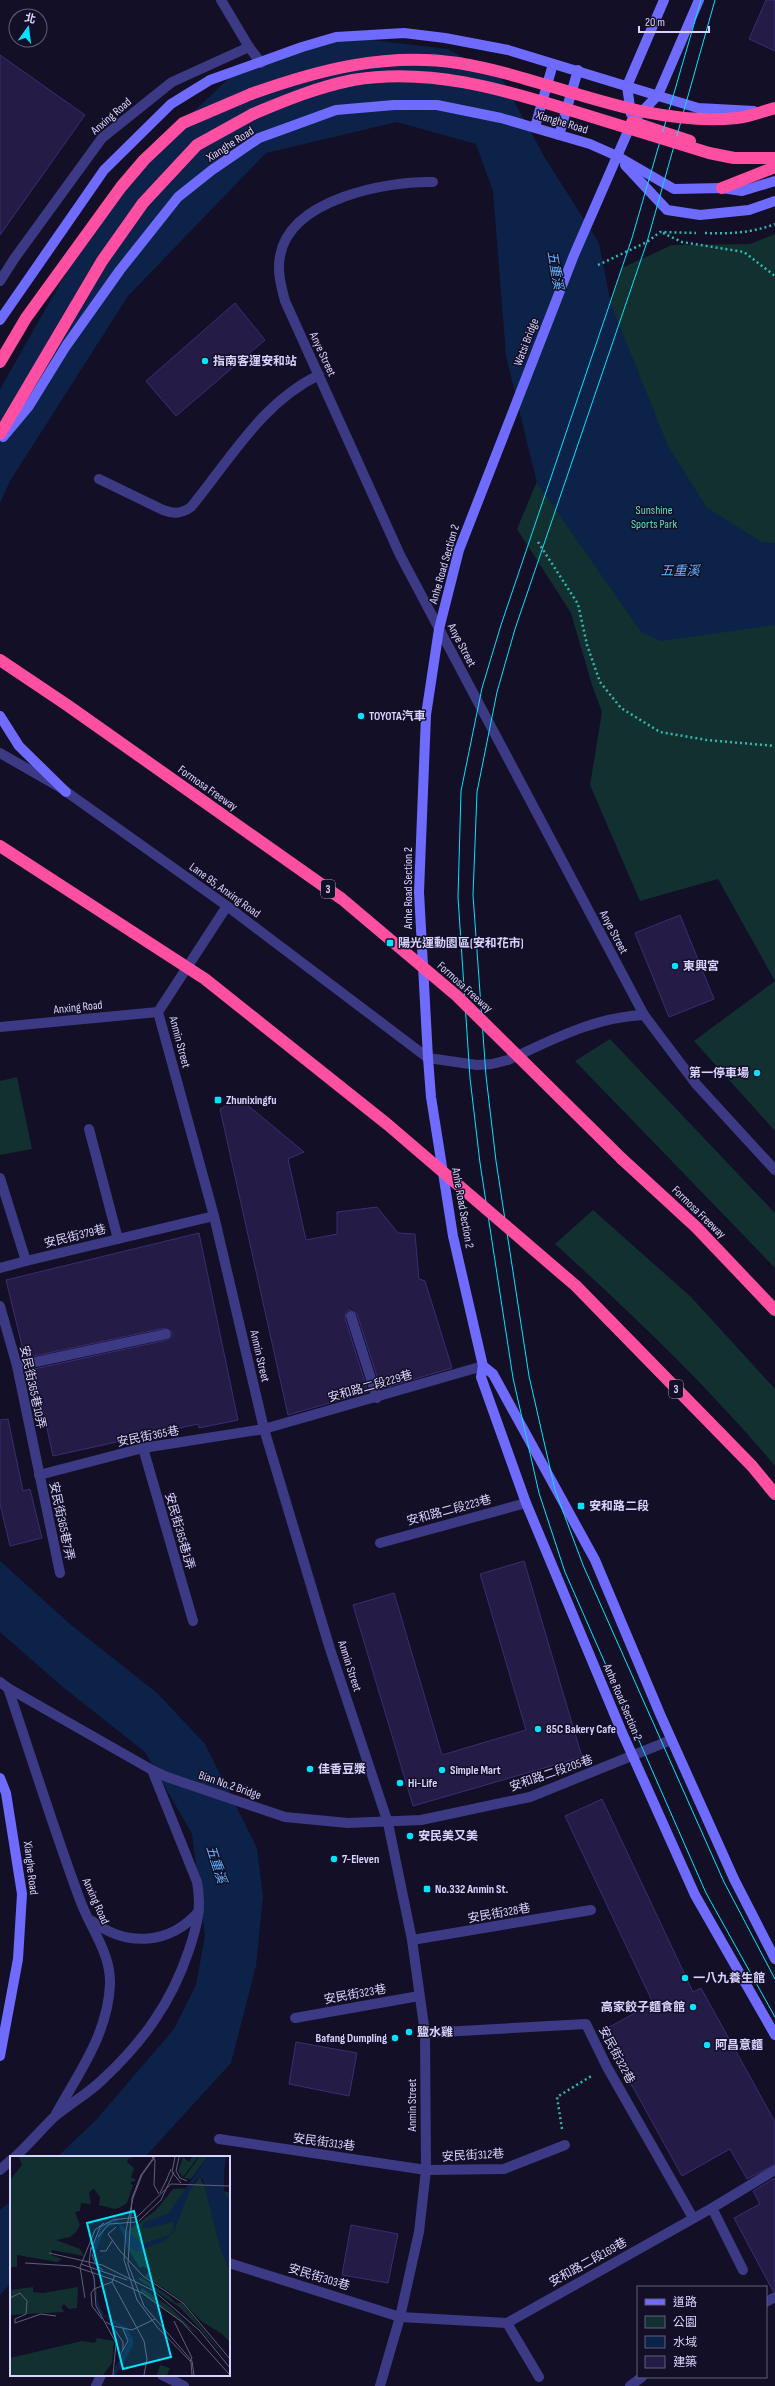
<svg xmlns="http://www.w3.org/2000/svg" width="775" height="2386" font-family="'Sofia Sans Condensed','Noto Sans TC',sans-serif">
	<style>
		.green { fill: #12302f }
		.water { fill: #0c2248 }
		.building { fill: #241b47; stroke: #3b2d73 }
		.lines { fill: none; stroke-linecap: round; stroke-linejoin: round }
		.path { stroke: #2fb8b0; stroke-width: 2.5; stroke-dasharray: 2 3; stroke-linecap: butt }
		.lane { stroke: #3d3a85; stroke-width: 10 }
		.street { stroke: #3d3a85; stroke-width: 10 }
		.secondary { stroke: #6f6bff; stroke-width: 10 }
		.highway { stroke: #ff4fa3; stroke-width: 12 }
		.tram { stroke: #00e5ff; stroke-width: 1 }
		.highway-bridge { stroke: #ff4fa3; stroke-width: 12 }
		.poi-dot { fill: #00e5ff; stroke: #130f26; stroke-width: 1.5 }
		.labels { text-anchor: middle; stroke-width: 3; stroke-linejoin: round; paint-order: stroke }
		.shield { fill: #130f26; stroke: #9e99be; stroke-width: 1 }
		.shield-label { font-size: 11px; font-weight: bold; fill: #d9d4ff }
		.street-label { font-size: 12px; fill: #d9d4ff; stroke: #130f26 }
		.poi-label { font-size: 12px; font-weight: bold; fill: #d9d4ff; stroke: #130f26; text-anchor: start }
		.park-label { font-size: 12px; fill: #5fe0c0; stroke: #130f26 }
		.water-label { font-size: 13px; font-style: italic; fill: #62b6ff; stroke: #130f26 }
		.inset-road { fill: none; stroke: #625e7d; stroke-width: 1 }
		.view { fill: #00e5ff; fill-opacity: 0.15; stroke: #00e5ff; stroke-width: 2 }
		.inset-edge { fill: none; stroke: #d9d4ff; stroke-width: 2 }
	</style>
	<rect width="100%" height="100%" fill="#130f26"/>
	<g class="green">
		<path d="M775,234V1131L694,1041L775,981L718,879L640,901L590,785L602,712L592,685L571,613L517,529L611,304L622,268L672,245L750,244Z"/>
		<path d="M610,1039L775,1213V1268L575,1061Z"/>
		<path d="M17,1077L32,1149L0,1155V1081Z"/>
		<path d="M593,1210L691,1297L775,1389V1466C708,1386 632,1314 555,1244Z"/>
	</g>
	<g class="water">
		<path d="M337,36L448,49L502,79L545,158L599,243L611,304L668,446L707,508L762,542L775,543V625L661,641L641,632L537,483L506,356L493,191L476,144L397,122L266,153L128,296L10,481L0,503V389L118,182L239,69Z"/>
		<path d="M0,1561L70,1624L157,1693L205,1744L257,1848L263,1896L256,1966L231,2063L145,2157H57L96,2120L174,2029L196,1985L205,1936L192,1834L145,1752L64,1688L0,1632Z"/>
		<path d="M11,2201V2283L0,2295V2210Z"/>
	</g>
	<g class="building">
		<path d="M766,0H775V51L749,39Z"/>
		<path d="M0,55L85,115L0,235Z"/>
		<path d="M235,303L265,340L176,416L146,381Z"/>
		<path d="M680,915L714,999L669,1017L635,933Z"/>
		<path d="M239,1098L304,1152L288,1159L306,1240L337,1234V1212L377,1207L398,1233L415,1234L419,1279L425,1281L452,1368L381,1389L357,1314L349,1310L346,1312L345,1318L368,1392L288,1415L220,1109Z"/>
		<path d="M199,1233L238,1420L199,1428L198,1424L53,1456L34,1369L167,1340L172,1336V1332L165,1328L25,1358L6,1280Z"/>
		<path d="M8,1419L23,1491L30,1489L42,1538L10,1546L0,1504V1420Z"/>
		<path d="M524,1561L582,1757L413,1806L353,1605L394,1593L442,1755L526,1730L480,1574Z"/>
		<path d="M602,1799L693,1992L701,1988L775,2122V2164L747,2179L730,2149L682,2176L602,2031L653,2003L565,1816Z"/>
		<path d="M296,2042L357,2053L349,2096L289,2084Z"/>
		<path d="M775,2178V2291H773L734,2218L760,2204L753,2191Z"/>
		<path d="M351,2225L398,2234L388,2283L342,2275Z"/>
	</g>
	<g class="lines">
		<g class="path">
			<path d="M663,233L682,242L744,252L775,276"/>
			<path d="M705,233C729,234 752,233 775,224"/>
			<path d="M598,265L647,242L660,232L696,233"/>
			<path d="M538,542L578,604L587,645L600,682L621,708L660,732L707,740L775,746"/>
			<path d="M562,2129L557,2097L593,2075"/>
		</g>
		<g class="lane">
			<path d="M221,0L249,47"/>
			<path d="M89,1129L118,1239"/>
			<path d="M0,1178L26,1261L214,1216"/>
			<path d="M0,1268L26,1261"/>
			<path d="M0,1306L17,1366L60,1573"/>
			<path d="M351,1316L377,1398"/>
			<path d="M17,1366L166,1334"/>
			<path d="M143,1448L193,1621"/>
			<path d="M39,1475L143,1448L264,1429L483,1366"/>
			<path d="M380,1543L526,1503"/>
			<path d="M412,1940L591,1910"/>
			<path d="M295,2018L419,1996"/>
			<path d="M425,2033L586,2024L607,2067L693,2218"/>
			<path d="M219,2139L426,2170L504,2169L565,2145"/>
			<path d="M712,2208L743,2270"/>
			<path d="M229,2263L400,2317L507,2323L712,2208L775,2170"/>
			<path d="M766,2302L775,2297"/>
			<path d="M507,2323L539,2377"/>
			<path d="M96,2386L101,2375"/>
			<path d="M630,2386L642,2377"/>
		</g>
		<g class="street">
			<path d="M433,182C386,181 290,199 280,256C277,271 281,286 285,301L400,555L644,1015L696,1084L775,1170"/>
			<path d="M0,281L14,259L102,138L172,82L249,47L261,63"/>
			<path d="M99,479L163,510C174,514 181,514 191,507C229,461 262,402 319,375"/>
			<path d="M0,753L61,788L227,906L428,1058L477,1065L492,1064L508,1060C552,1040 594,1017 644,1015"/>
			<path d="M227,906L158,1012L214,1216L264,1429L330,1649L388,1823L412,1940L425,2033L426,2170L419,2232L400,2317L380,2386"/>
			<path d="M0,1027L158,1012"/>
			<path d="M0,1682L8,1688L152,1770L167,1777L285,1817L348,1823L421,1820L530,1797L671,1740"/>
			<path d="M8,1688C32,1759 54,1830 80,1900C90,1928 111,1953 110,1984C108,2034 79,2072 56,2114"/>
			<path d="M92,1921C128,1948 171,1944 199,1911"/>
			<path d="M15,2157C28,2145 40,2131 53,2118C68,2105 86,2095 101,2081C142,2043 171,2004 189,1950C197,1926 202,1907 197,1882L152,1770"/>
			<path d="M0,2170L11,2160"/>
			<path d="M162,2375L184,2386"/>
		</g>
		<g class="secondary">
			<path d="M699,0L658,95L632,122L574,255L459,550L439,629L426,715L419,892L428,1058L431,1097L453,1236L483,1366L481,1377L526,1503L621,1730L695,1895L775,2035"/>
			<path d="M631,114L627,86L664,0"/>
			<path d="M535,127L553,64"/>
			<path d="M559,135L578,70"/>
			<path d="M625,165L667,210L700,215L749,210L775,201"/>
			<path d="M0,320L104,170L171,104L210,80L302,47L336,37L404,33L445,38L508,50L698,108L754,111"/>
			<path d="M3,437L29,406L66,346L120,270L178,197L212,170L259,138L336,110L394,105H437L501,118L590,144L617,156L674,189L722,188L742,191L775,181"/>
			<path d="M0,716L19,746L66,792"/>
			<path d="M483,1366L493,1374L595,1560L660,1714L734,1879L775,1959"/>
			<path d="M0,1778L6,1793L22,1894L18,1959L0,2056"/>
		</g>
		<g class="highway">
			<path d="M632,122L690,141"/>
			<path d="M722,188L775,167"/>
			<path d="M0,362L26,318L121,187L144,160L183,123L251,94"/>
			<path d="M0,434L102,261L143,203L197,145L253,114"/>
			<path d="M622,1159L696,1227L775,1310"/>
			<path d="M576,1286L752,1466L775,1494"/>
		</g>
		<g class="tram">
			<path d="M701,0L632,238L501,625L482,688L461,791L458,897L470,1078L480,1163L513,1378L539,1493L565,1572L706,1893L775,2017"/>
			<path d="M715,0L647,242L515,629L497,692L477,792L473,895L486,1076L496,1161L529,1376L555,1490L583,1565L724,1882L775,1979"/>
		</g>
		<g class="highway-bridge">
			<path d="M251,94C318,70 386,52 458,63C551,78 641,128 737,118C750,117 763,111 775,108"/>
			<path d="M253,114C286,100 318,87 353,80C428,67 502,89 573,111C618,125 664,139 709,153L734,158H775"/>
			<path d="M0,660L67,705L342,899L457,996L622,1159"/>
			<path d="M0,846L205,979L387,1124L576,1286"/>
		</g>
	</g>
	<g class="poi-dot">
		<circle cx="205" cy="361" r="4"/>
		<circle cx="361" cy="716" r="4"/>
		<rect x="386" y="939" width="8" height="8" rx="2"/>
		<circle cx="675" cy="966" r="4"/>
		<circle cx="757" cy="1073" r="4"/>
		<rect x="214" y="1096" width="8" height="8" rx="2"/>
		<rect x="577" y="1502" width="8" height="8" rx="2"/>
		<circle cx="538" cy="1729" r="4"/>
		<circle cx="310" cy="1769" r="4"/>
		<circle cx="442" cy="1770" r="4"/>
		<circle cx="400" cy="1783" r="4"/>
		<circle cx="410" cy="1836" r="4"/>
		<circle cx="334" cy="1859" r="4"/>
		<rect x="423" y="1885" width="8" height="8" rx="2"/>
		<circle cx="685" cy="1978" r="4"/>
		<circle cx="693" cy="2007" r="4"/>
		<circle cx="409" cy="2032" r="4"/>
		<circle cx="395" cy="2038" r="4"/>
		<circle cx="707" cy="2045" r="4"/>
	</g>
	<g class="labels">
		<g class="shield">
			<rect x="321" y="880" width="14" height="18" rx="3"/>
			<rect x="669" y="1380" width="14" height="18" rx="3"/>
		</g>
		<g class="shield-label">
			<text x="328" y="893">3</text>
			<text x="676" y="1393">3</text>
		</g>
		<g class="street-label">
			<text transform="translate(111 116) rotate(-41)" y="4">Anxing Road</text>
			<text transform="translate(562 122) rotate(17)" y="4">Xianghe Road</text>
			<text transform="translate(230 144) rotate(-33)" y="4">Xianghe Road</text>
			<text transform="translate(526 342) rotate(-69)" y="4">Watsi Bridge</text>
			<text transform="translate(323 354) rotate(65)" y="4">Anye Street</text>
			<text transform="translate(444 564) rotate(-74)" y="4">Anhe Road Section 2</text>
			<text transform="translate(462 645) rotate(62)" y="4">Anye Street</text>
			<text transform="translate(208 788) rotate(35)" y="4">Formosa Freeway</text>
			<text transform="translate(408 888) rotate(-90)" y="4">Anhe Road Section 2</text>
			<text transform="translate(225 890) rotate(36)" y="4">Lane 95, Anxing Road</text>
			<text transform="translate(614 932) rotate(62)" y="4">Anye Street</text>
			<text transform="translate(465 987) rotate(42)" y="4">Formosa Freeway</text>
			<text transform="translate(78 1007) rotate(-6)" y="4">Anxing Road</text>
			<text transform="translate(180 1042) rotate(75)" y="4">Anmin Street</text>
			<text transform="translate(463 1208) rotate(80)" y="4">Anhe Road Section 2</text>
			<text transform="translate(699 1212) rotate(44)" y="4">Formosa Freeway</text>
			<text transform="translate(75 1236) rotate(-14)" y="4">安民街379巷</text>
			<text transform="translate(260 1356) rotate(77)" y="4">Anmin Street</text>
			<text transform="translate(370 1386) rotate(-16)" y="4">安和路二段229巷</text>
			<text transform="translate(33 1387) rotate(78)" y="4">安民街365巷10弄</text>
			<text transform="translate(148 1436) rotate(-11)" y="4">安民街365巷</text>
			<text transform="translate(449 1510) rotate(-15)" y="4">安和路二段223巷</text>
			<text transform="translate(62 1521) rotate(78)" y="4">安民街365巷7弄</text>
			<text transform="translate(180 1531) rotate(74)" y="4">安民街365巷1弄</text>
			<text transform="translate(350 1666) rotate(72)" y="4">Anmin Street</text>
			<text transform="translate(623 1702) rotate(67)" y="4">Anhe Road Section 2</text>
			<text transform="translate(551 1773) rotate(-19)" y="4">安和路二段205巷</text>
			<text transform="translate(230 1785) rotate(19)" y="4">Bian No.2 Bridge</text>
			<text transform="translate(31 1868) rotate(83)" y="4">Xianghe Road</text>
			<text transform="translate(96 1901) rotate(66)" y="4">Anxing Road</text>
			<text transform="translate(499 1913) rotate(-10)" y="4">安民街328巷</text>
			<text transform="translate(355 1994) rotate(-10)" y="4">安民街323巷</text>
			<text transform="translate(617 2055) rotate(62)" y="4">安民街322巷</text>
			<text transform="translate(412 2105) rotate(-90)" y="4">Anmin Street</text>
			<text transform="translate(324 2142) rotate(8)" y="4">安民街313巷</text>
			<text transform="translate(473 2155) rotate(-3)" y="4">安民街312巷</text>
			<text transform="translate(588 2262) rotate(-29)" y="4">安和路二段169巷</text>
			<text transform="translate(319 2277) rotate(17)" y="4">安民街303巷</text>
		</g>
		<g class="poi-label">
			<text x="213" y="365">指南客運安和站</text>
			<text x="369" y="720">TOYOTA汽車</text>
			<text x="398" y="947">陽光運動園區(安和花市)</text>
			<text x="683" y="970">東興宮</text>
			<text x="749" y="1077" text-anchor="end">第一停車場</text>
			<text x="226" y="1104">Zhunixingfu</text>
			<text x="589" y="1510">安和路二段</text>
			<text x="546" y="1733">85C Bakery Cafe</text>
			<text x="318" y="1773">佳香豆漿</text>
			<text x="450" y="1774">Simple Mart</text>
			<text x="408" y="1787">Hi-Life</text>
			<text x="418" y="1840">安民美又美</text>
			<text x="342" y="1863">7-Eleven</text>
			<text x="435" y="1893">No.332 Anmin St.</text>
			<text x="693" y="1982">一八九養生館</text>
			<text x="685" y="2011" text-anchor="end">高家餃子麵食館</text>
			<text x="417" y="2036">鹽水雞</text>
			<text x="387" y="2042" text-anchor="end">Bafang Dumpling</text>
			<text x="715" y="2049">阿昌意麵</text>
		</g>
		<g class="park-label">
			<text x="654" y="514">Sunshine<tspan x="654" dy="14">Sports Park</tspan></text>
		</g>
		<g class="water-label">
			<text transform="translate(556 270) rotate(80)" y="5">五重溪</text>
			<text x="680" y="575">五重溪</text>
			<text transform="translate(217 1864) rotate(72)" y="5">五重溪</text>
		</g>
	</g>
	<g transform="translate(10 2156)">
		<rect width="220" height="220" fill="#130f26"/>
		<path d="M9,1H124L118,3L117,6L124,12L121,21L126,24L120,27L123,29L117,47L111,51L105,53L89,49L90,41L84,33L79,36L81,48L71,47L70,55L65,56L70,69L66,76L60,81L46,84L70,93L74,100L42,94L41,99L52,103L47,106L7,99V111H0V24L12,9ZM173,1L179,6L182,1H188L173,21L168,15ZM189,1H197L181,23L174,22ZM190,21L196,34L220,36V186L212,178L191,165L172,145L135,120L139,115L134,110L130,112L117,91L119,74L145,55L163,33L181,32ZM130,121L159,140L166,147H172L220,207L185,167L169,151L128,123ZM23,131V136L33,137L68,131L67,152L59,153L54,148L51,151L54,156L0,159V134ZM132,132L160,151L187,178L130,135ZM87,182L104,185L102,207L93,219H0V202L72,185L85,187ZM150,209L160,212L157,219H147Z" fill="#12302f"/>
		<path d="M197,1H216L214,17V36L220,45V115L210,92L193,24L190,21L185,25L178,39L164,76L154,85L126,96L117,88L108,68L95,72L83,103L88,146L94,159L116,171L123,183V190L106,219H101L119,186L112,172L88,157L81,97L92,67L105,63L132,88L157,80L164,74L163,66L138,72H133V67L159,57Z" fill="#0c2248"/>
		<path class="inset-road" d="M142,1L145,4L144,29L149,38M144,1L131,19L122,42L118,108L134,150L182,205L184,219M145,1L132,19L123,42L116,74L114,104L127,144L148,172L181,206L182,219M165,1L162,16L171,27M169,1L166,15L170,22L177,25M156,25L161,13M150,37L157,23M129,65L151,44L164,16M106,71L98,78L110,95L133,120L173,147L220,203M88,81L99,68L126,66M81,91L79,107L84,122L86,150L106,187L103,219M81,94L90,71L103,64L127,61L161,28L220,30M90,95H96L102,85M39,97L92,109L144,135L190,175L220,212M82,98L86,109L93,114M15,107L63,110L104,124L132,137L172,166L220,219M71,108L117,124M105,119L102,126L134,185L137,203L134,219M0,142L10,137L17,145L16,158L5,163V167L31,158L46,160M75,142L70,111L85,74L94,67M92,163L82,150L81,137L84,133L102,126M164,165L182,202L180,205M96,166L103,170L122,174L145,163M103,171L113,186V194M109,201L118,185L113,173"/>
		<path class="view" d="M124,55L161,201L113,213L77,67Z"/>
		<rect width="220" height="220" class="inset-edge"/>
	</g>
	<rect x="637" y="2286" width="130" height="92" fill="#130f26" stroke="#625e7d"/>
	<rect x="645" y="2299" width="20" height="6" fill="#6f6bff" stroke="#625e7d"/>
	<text x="673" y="2306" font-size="12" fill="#d9d4ff">道路</text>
	<rect x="645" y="2316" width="20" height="12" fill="#12302f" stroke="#625e7d"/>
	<text x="673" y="2326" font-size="12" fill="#d9d4ff">公園</text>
	<rect x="645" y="2336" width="20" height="12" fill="#0c2248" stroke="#625e7d"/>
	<text x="673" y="2346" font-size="12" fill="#d9d4ff">水域</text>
	<rect x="645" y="2356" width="20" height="12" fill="#241b47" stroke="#625e7d"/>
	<text x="673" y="2366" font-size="12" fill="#d9d4ff">建築</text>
	<g transform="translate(28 28) rotate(14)"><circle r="19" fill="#130f26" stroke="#625e7d"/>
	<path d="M0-3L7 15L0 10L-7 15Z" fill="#00e5ff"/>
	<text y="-6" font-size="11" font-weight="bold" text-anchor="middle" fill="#d9d4ff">北</text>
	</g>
	<path d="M639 26v6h70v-6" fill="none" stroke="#d9d4ff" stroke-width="2"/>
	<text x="645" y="26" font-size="12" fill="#d9d4ff" stroke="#130f26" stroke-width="3" paint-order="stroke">20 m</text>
</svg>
